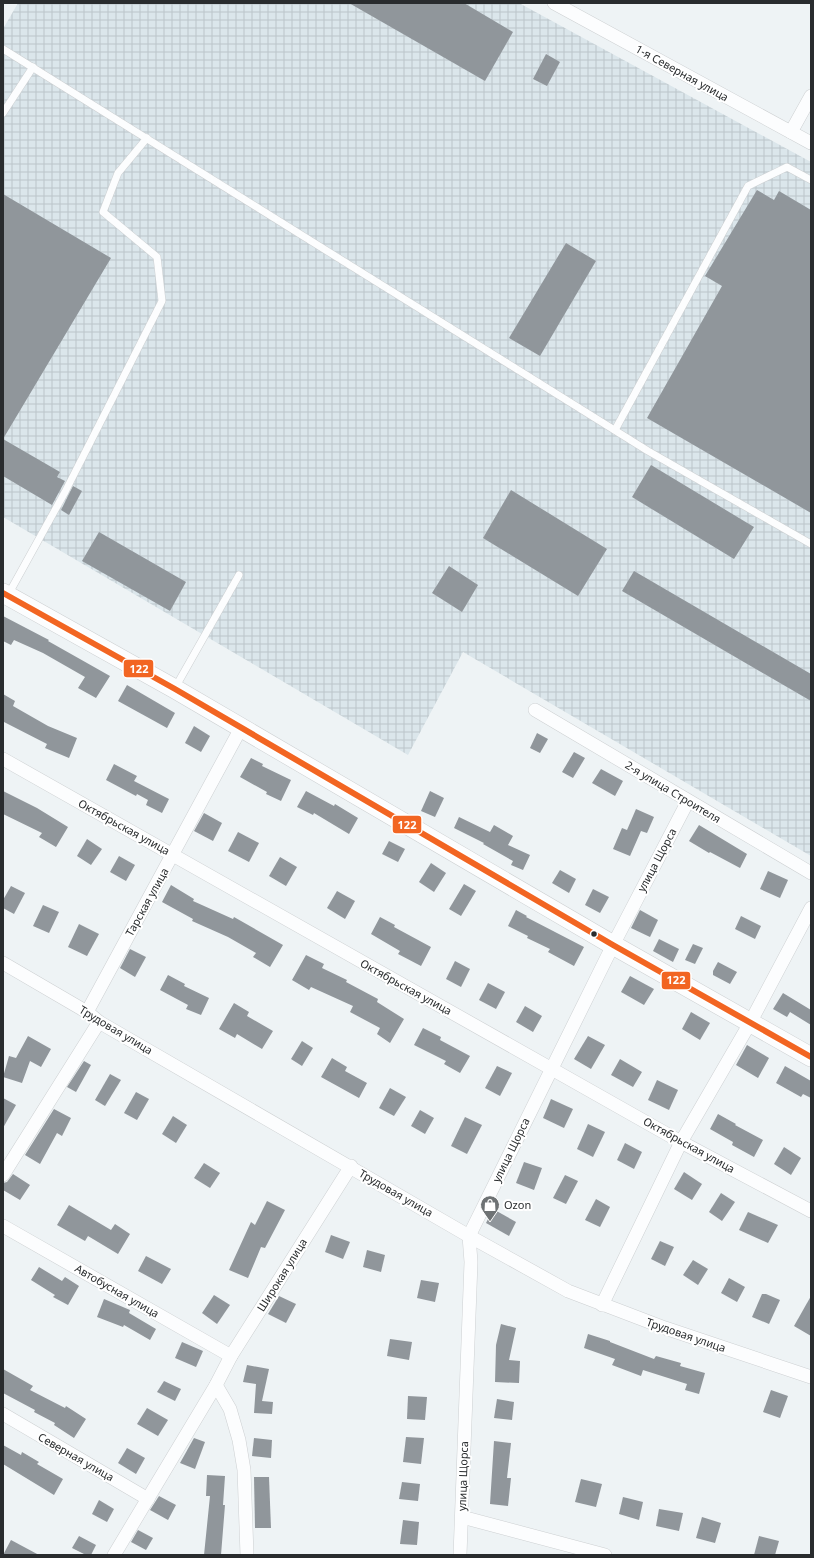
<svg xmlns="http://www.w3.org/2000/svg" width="814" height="1558" font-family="'Noto Sans',sans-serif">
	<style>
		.industrial { fill: url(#industrial-grid) }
		.building { fill: #90969b }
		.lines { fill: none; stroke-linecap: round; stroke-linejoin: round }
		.lane-casing { stroke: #cdd0d2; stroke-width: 8 }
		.street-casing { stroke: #cdd0d2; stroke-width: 14 }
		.secondary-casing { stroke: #cdd0d2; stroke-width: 20 }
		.lane { stroke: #fcfdfe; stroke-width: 7 }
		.street { stroke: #fcfdfe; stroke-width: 13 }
		.secondary { stroke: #fcfdfe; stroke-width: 19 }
		.bus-1-casing { stroke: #fff; stroke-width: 9 }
		.bus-1 { stroke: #f26522; stroke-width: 6 }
		.bus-dot { fill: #292c2e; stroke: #fff; stroke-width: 1.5 }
		.labels { text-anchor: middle; stroke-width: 4; stroke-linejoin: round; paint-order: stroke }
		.street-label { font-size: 11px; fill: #292c2e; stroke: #fff }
		.poi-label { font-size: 11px; fill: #292c2e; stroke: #fff; text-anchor: start }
		.line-badge { stroke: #fff; stroke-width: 1.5 }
		.badge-label { font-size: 11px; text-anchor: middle; font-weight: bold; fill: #fff }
	</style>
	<defs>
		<pattern id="industrial-grid" width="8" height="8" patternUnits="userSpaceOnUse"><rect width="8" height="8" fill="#dbe6eb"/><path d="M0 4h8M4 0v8" fill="none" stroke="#bcc5ca"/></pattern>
	</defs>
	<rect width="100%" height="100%" fill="#eef3f5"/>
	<path class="industrial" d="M18,3H519L811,162V856L463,652L408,755L3,517V29Z"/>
	<g class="building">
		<path d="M349,3H464L513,32L485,81Z"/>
		<path d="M546,54L560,62L547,86L533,79Z"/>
		<path d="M757,190L774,200L779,191L811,210V513L647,418L722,286L705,276Z"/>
		<path d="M3,194L111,258L3,439L60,472L57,477L65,481L52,505L3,476Z"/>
		<path d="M566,243L596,261L540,356L509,338Z"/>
		<path d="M651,465L754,527L734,559L632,497Z"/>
		<path d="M73,486L82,491L69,515L61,510Z"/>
		<path d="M511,490L607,549L578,596L483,538Z"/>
		<path d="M99,532L186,582L170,611L82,561Z"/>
		<path d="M449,566L478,585L462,612L432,593Z"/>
		<path d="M634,571L811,674V701L622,591Z"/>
		<path d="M3,616L49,640L48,641L110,676L96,698L78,688L85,677L43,653L14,640L11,645L3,641Z"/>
		<path d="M127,685L175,713L167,728L118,701Z"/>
		<path d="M3,694L15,701L13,706L48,726L77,738L69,758L45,748L47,744L4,722L3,724Z"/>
		<path d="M194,726L210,736L201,752L185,743Z"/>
		<path d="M537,733L548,739L540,753L530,748Z"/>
		<path d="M574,752L585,758L573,778L562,772Z"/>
		<path d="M251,758L263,764L262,766L291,780L281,801L266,794L267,792L240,777Z"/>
		<path d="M114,764L137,776L134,781L169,799L162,813L146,805L148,800L137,794L136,796L106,780Z"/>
		<path d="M601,769L623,781L615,796L592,783Z"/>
		<path d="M3,791L37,808L68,827L56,847L39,837L42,833L3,814Z"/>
		<path d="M306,791L334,806L335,804L358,818L349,834L314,813L313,815L297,807Z"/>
		<path d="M430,791L444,798L435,817L421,811Z"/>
		<path d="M636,809L654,817L647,833L641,831L630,856L613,849L622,828L627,830Z"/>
		<path d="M204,813L222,823L213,841L194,831Z"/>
		<path d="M459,817L490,832L494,825L513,836L508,845L530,855L523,870L511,865L513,861L483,844L484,843L454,828Z"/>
		<path d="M699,825L747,854L740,868L710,852L709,853L689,841Z"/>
		<path d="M238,832L259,843L249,862L228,851Z"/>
		<path d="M87,839L102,849L91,865L77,856Z"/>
		<path d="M389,841L405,849L398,862L382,854Z"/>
		<path d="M119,856L135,865L126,881L110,872Z"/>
		<path d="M280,857L297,867L286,886L269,876Z"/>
		<path d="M431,863L446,873L434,892L419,882Z"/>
		<path d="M560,870L576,879L569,893L552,883Z"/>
		<path d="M768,871L788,880L780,898L760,889Z"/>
		<path d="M464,884L476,891L461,916L449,909Z"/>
		<path d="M171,885L194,899L193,901L233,919L234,917L283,945L270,967L253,957L256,953L228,937L192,921L193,919L162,902Z"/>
		<path d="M11,886L25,893L14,914L3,908V900Z"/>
		<path d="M593,889L609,897L600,913L585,905Z"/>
		<path d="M337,891L355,901L345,919L327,908Z"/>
		<path d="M43,905L59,912L49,933L33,926Z"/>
		<path d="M516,910L527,916L526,917L584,947L574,966L548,952L550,949L527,938L528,936L508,926Z"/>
		<path d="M640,910L658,920L650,937L631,928Z"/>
		<path d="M741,916L761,926L755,939L735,929Z"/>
		<path d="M380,917L395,925L394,927L431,947L421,966L398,954L400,951L371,934Z"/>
		<path d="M79,924L99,934L87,956L68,947Z"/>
		<path d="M659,939L679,949L673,962L653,951Z"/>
		<path d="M693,944L703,948L695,964L685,960Z"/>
		<path d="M130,949L146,957L135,977L120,968Z"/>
		<path d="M306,955L324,964L322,968L347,980L346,982L378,999L377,1002L404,1019L390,1043L377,1034L380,1028L350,1012L353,1006L311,987L309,990L292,980Z"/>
		<path d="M455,961L470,969L461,987L446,979Z"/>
		<path d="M718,962L737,972L730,984L713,975V971Z"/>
		<path d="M168,975L185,984L184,986L209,998L201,1015L186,1009L188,1005L160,990Z"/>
		<path d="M630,976L654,989L644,1005L621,992Z"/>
		<path d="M488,983L505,992L496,1009L479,1000Z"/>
		<path d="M783,993L811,1010V1025L790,1012L787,1017L773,1009Z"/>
		<path d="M234,1003L249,1012L247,1016L273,1031L262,1049L237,1034L235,1038L219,1029Z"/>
		<path d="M525,1006L542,1016L533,1032L516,1022Z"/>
		<path d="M691,1012L710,1023L700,1040L682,1029Z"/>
		<path d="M423,1028L441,1037L440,1040L470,1056L460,1073L444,1064L446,1061L414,1045Z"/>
		<path d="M28,1036L51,1049L41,1067L30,1061L22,1083L3,1077L9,1056L16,1058Z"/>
		<path d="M588,1036L605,1045L591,1069L574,1059Z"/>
		<path d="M302,1041L313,1048L302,1066L291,1059Z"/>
		<path d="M747,1045L769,1058L758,1078L736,1065Z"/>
		<path d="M332,1058L347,1067L345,1071L367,1083L359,1098L321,1077Z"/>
		<path d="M620,1059L642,1072L633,1087L611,1075Z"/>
		<path d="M84,1061L91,1065L76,1092L67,1087Z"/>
		<path d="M497,1066L512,1073L500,1096L485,1088Z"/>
		<path d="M785,1066L811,1081V1098L803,1094L801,1097L776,1083Z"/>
		<path d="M110,1074L121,1080L105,1106L95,1100Z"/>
		<path d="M657,1080L678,1090L669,1110L648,1100Z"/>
		<path d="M390,1088L406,1097L394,1116L379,1108Z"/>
		<path d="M136,1092L149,1099L137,1120L124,1113Z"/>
		<path d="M3,1098L16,1105L3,1128Z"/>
		<path d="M551,1099L573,1109L564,1128L543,1118Z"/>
		<path d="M54,1109L71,1118L62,1136L57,1133L40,1164L25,1155Z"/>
		<path d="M420,1110L434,1118L425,1134L411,1126Z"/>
		<path d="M718,1114L736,1124L735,1125L763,1140L754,1157L732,1145L733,1142L710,1129Z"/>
		<path d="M173,1116L187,1125L176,1143L162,1134Z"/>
		<path d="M465,1117L482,1125L467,1154L451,1146Z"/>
		<path d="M588,1124L605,1132L593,1157L577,1149Z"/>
		<path d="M625,1143L642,1152L634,1169L617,1160Z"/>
		<path d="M784,1147L801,1158L791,1175L774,1164Z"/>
		<path d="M524,1162L542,1168L534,1190L516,1183Z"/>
		<path d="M204,1163L220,1173L210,1188L194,1178Z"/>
		<path d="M684,1172L702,1184L692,1200L674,1189Z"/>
		<path d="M13,1174L30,1185L20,1200L3,1190V1183L7,1182Z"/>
		<path d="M565,1175L578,1181L566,1204L553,1198Z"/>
		<path d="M721,1193L735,1202L722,1221L709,1212Z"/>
		<path d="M596,1199L610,1207L600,1227L585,1220Z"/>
		<path d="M267,1201L285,1210L265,1248L261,1247L248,1278L229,1270L251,1222L255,1225Z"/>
		<path d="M69,1205L111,1230L115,1224L130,1234L118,1254L88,1236L85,1241L57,1225Z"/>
		<path d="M493,1209L516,1222L509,1236L486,1223Z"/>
		<path d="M748,1212L778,1225L768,1243L739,1230Z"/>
		<path d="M331,1235L350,1242L343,1259L325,1252Z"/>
		<path d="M660,1241L674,1247L665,1266L651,1259Z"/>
		<path d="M367,1250L385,1255L381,1272L363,1267Z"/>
		<path d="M146,1256L171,1269L162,1284L138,1271Z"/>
		<path d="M693,1260L708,1269L698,1285L683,1275Z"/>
		<path d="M39,1267L62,1281L65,1277L79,1286L68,1305L53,1297L55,1295L31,1280Z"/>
		<path d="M729,1278L745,1287L737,1302L721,1293Z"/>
		<path d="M421,1280L439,1283L435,1302L417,1298Z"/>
		<path d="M762,1294H766L780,1300L769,1324L752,1317Z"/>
		<path d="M214,1295L230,1305L217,1324L202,1313Z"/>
		<path d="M279,1296L296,1304L286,1323L268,1314Z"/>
		<path d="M811,1296V1336L794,1326Z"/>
		<path d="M104,1299L130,1310L129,1313L156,1329L150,1340L124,1325L123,1327L97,1317Z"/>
		<path d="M501,1324L516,1328L509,1360L520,1361L519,1383L495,1382L496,1345Z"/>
		<path d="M588,1334L610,1341V1342L654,1359L656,1356L681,1363L680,1366L705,1373L699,1394L685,1390L687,1384L643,1370L641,1376L612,1365L615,1359L584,1348Z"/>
		<path d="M390,1339L412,1342L409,1360L387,1356Z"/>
		<path d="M182,1342L203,1351L196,1367L175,1358Z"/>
		<path d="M247,1365L269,1369L262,1401L273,1402L272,1414L254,1413L256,1384L243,1382Z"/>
		<path d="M3,1369L33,1386L30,1390L65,1408L66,1406L86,1419L74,1438L54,1425L55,1423L34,1412L35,1410L3,1393Z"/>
		<path d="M164,1381L181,1389L175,1401L157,1392Z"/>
		<path d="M771,1390L788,1396L780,1418L763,1412Z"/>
		<path d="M408,1396L427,1397L425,1420L407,1419Z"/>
		<path d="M497,1399L514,1402L512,1420L494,1418Z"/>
		<path d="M147,1408L168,1420L158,1436L137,1424Z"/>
		<path d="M406,1437L424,1438L421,1464L403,1462Z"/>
		<path d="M194,1438L205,1442L195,1469L180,1463Z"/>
		<path d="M254,1438L272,1440L271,1458L252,1456Z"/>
		<path d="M494,1441L511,1443L507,1478H511L508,1506L490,1504Z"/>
		<path d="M3,1445L21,1455L22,1452L39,1462L37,1464L63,1479L54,1495L3,1464Z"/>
		<path d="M127,1448L145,1458L136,1474L118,1463Z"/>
		<path d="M207,1475L225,1476L223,1505H225L221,1555H204L210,1496H206Z"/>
		<path d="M254,1477H269L271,1528H255Z"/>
		<path d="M581,1479L602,1484L596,1507L575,1502Z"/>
		<path d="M402,1482L420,1484L418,1501L399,1499Z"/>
		<path d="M159,1496L176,1505L168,1520L150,1510Z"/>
		<path d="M623,1497L643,1502L639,1520L619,1514Z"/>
		<path d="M99,1500L114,1509L107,1522L92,1514Z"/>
		<path d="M659,1509L683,1513L679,1531L656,1526Z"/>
		<path d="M702,1517L721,1523L715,1543L696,1538Z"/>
		<path d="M403,1520L419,1522L417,1545L400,1544Z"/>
		<path d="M138,1530L153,1538L146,1550L131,1542Z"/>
		<path d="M79,1536L96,1545L91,1555H86L72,1548Z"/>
		<path d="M759,1536L779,1541L775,1555H754Z"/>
		<path d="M11,1540L39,1555H3Z"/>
	</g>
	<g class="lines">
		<g class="lane-casing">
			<g id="lane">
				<path d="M3,49L648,451L811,544"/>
				<path d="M3,113L33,67"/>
				<path d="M615,430L748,186L787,167L811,180"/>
				<path d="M8,595L65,492L162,301L157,257L103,212L118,173L147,138"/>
				<path d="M175,688L239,575"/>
			</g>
		</g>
		<g class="street-casing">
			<g id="street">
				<path d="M554,3L811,143"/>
				<path d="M791,132L811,96"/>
				<path d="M535,710L811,873"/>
				<path d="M3,759L681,1142L811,1211"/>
				<path d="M3,963L87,1012L99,1022L469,1236L568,1291L665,1328L811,1377"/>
				<path d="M87,1012L241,728"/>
				<path d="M3,1175L99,1022"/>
				<path d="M3,1226L231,1356"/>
				<path d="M602,1305L681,1142L750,1023L811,908"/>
				<path d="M216,1385L230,1409L239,1440L244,1470L247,1555"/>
				<path d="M3,1414L148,1499"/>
				<path d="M462,1517L605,1555"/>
				<path d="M114,1555L216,1385L231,1356L351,1166"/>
				<path d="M460,1555L471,1262L469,1236L613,945L688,801"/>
			</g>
		</g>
		<g class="secondary-casing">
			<path id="secondary" d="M3,593L175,689L613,945L811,1057"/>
		</g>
		<use href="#lane" class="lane"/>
		<use href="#street" class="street"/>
		<use href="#secondary" class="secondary"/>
		<g class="bus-1-casing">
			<path id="bus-1" d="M3,593L175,689L613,945L811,1057"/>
		</g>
		<use href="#bus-1" class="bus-1"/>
	</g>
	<defs>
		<g id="shop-pin" transform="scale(1)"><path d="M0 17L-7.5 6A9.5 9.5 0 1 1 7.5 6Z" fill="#6e7274" stroke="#fff"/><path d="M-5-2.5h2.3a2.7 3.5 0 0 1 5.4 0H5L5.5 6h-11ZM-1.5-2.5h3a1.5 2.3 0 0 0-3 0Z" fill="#fff"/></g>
	</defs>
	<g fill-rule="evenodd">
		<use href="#shop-pin" x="490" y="1205"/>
	</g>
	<circle class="bus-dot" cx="594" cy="934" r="3.5"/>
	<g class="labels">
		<g class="street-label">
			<text transform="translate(682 73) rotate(29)" y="4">1-я Северная улица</text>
			<text transform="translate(673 792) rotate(31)" y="4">2-я улица Строителя</text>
			<text transform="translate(124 827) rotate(29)" y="4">Октябрьская улица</text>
			<text transform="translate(657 860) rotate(-62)" y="4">улица Щорса</text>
			<text transform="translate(147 902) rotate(-61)" y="4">Тарская улица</text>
			<text transform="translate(406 987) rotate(29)" y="4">Октябрьская улица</text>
			<text transform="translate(116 1030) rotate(31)" y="4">Трудовая улица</text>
			<text transform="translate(689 1145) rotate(29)" y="4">Октябрьская улица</text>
			<text transform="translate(511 1150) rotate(-64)" y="4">улица Щорса</text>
			<text transform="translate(396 1193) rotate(30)" y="4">Трудовая улица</text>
			<text transform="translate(282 1275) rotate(-58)" y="4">Широкая улица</text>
			<text transform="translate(117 1291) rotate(30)" y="4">Автобусная улица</text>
			<text transform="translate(686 1335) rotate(19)" y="4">Трудовая улица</text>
			<text transform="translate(76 1457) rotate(30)" y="4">Северная улица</text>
			<text transform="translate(463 1476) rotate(-88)" y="4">улица Щорса</text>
		</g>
		<g class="poi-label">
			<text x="504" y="1209">Ozon</text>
		</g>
	</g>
	<g class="line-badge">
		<rect x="123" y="659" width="31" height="19" rx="4" fill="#f26522"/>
		<rect x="392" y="815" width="30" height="19" rx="4" fill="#f26522"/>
		<rect x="661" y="971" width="30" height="19" rx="4" fill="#f26522"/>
	</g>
	<g class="badge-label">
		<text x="139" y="673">122</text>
		<text x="407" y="829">122</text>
		<text x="676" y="984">122</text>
	</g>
	<rect width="814" height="1558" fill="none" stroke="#292c2e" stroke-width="8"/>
</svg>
